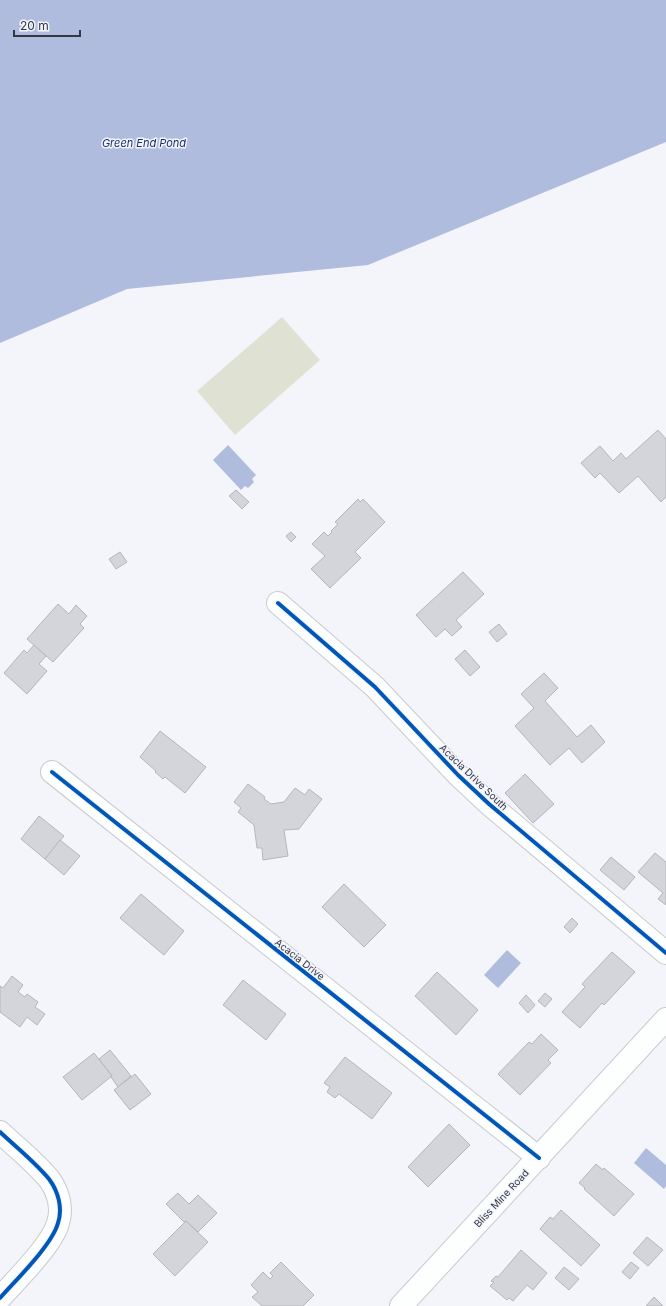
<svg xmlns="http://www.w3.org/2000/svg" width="666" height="1306" font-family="Inter,sans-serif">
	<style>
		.green { fill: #dfe2d3 }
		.water { fill: #afbcde }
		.building { fill: #d3d5db; stroke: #b4b6bc }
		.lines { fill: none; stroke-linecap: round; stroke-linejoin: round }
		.minor-casing { stroke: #c8cad0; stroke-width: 24 }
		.minor { stroke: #fdfefe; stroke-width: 22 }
		.cycleway-casing { stroke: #f1f4fd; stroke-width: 6 }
		.cycleway { stroke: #0057b8; stroke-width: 4 }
		.labels { text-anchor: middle; stroke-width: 3; stroke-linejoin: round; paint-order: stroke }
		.street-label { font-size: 10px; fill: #353840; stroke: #f1f4fd }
		.water-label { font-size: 11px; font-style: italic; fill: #1f2f67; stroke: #f1f4fd }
	</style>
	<rect width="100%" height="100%" fill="#f4f5fa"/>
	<path class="green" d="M282,317L320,360L235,435L197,391Z"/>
	<g class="water">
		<path d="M0,0H666V142L368,265L127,289L0,343Z"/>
		<path d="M228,445L256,475L252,479L254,482L248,488L245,486L241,490L213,460Z"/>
		<path d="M507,950L521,963L498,988L484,975Z"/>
		<path d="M646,1148L666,1165V1186L664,1189L634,1163Z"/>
	</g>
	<g class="building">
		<path d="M658,430L666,439V497L661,502L638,476L619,493L600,473L595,478L581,463L600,446L613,461L621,453L626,459Z"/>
		<path d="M236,490L249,502L242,509L229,496Z"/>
		<path d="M358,499L360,502L363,499L385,522L355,552L361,558L330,588L311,569L325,556L312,544L324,532L328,536L332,532L331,531L338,524L335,522Z"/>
		<path d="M291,532L296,537L291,542L286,536Z"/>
		<path d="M120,552L127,562L116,569L109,559Z"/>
		<path d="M463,572L484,594L456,620L462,627L452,636L445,629L436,637L416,615Z"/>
		<path d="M58,604L69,614L76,605L87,616L80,624L84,628L53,662L27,639Z"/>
		<path d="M499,624L507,634L497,642L489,632Z"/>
		<path d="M34,645L46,656L39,664L47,671L27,694L4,673L24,650L27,653Z"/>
		<path d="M465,650L480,667L470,676L455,659Z"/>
		<path d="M544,673L558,688L545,701L577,737L591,725L605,742L582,763L569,748L550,765L515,726L534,708L521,694Z"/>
		<path d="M160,731L206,767L185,793L165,777L163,779L155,772L156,771L140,757Z"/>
		<path d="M525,774L554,804L533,823L505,793Z"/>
		<path d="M248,784L265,797L264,799L271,804L284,802L295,788L305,795L309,789L322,799L299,829L284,830L288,856L263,860L262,848H257L254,825L238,812L241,808L234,802Z"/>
		<path d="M39,816L64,836L45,859L21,839Z"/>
		<path d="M60,840L80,856L64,875L45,859Z"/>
		<path d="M655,853L666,862V905L658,899L663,893L638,872Z"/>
		<path d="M611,857L635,877L624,890L600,870Z"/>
		<path d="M344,884L386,925L364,947L322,907Z"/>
		<path d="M141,894L184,931L164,955L120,918Z"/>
		<path d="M572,918L578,924L570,933L564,927Z"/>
		<path d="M612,952L635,972L604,1005L602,1003L580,1028L562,1012L585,987L582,984Z"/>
		<path d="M437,972L478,1010L456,1035L415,996Z"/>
		<path d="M12,976L23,985L18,992L25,997L27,994L38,1002L35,1007L45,1014L37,1025L27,1017L20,1027L0,1012V986L3,988Z"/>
		<path d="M243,980L286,1014L266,1040L223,1005Z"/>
		<path d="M545,993L552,999L545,1007L538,1001Z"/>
		<path d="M526,995L535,1005L528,1013L519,1003Z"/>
		<path d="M541,1034L558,1050L548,1060L551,1063L520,1095L498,1074L529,1042L532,1044Z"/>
		<path d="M110,1050L131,1076L118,1087L111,1077L112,1076L99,1059Z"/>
		<path d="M94,1053L112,1076L82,1100L63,1077Z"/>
		<path d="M345,1057L392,1093L372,1119L339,1094L335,1098L327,1092L330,1087L324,1083Z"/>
		<path d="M135,1074L151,1094L130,1110L114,1090Z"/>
		<path d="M449,1124L470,1145L428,1187L408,1167Z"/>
		<path d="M596,1164L603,1170L604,1168L634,1194L614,1216L584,1189L585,1188L579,1183Z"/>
		<path d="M178,1193L189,1204L198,1195L217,1213L198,1232L186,1221L184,1222L166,1204Z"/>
		<path d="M561,1210L600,1245L581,1266L540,1229L550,1217L553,1219Z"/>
		<path d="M186,1221L208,1242L175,1276L153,1254Z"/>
		<path d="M647,1237L663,1250L648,1266L633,1253Z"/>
		<path d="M521,1250L547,1273L533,1290L527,1285L513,1301L509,1298L507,1300L490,1286L494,1282L491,1281L496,1276L498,1277Z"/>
		<path d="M281,1262L314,1295L303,1306H262L252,1297L258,1292L251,1285L263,1272L270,1279L273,1276L270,1273Z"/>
		<path d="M631,1262L639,1268L630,1279L622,1272Z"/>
		<path d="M564,1267L579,1279L569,1290L555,1278Z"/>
		<path d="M654,1297L663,1306H646Z"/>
	</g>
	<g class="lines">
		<g class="minor-casing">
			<g id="minor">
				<path d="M278,603L375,687L458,775L489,804L666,953"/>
				<path d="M52,772L539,1158"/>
				<path d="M0,1132C16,1147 35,1162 49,1179C58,1191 63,1208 58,1223C52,1245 16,1280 0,1298"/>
				<path d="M401,1306L666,1019"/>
			</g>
		</g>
		<use href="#minor" class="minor"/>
		<g class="cycleway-casing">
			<g id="cycleway">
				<path d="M278,603L375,687L458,775L489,804L666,953"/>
				<path d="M52,772L539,1158"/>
				<path d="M0,1132C16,1147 35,1162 49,1179C58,1191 63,1208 58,1223C52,1245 16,1280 0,1298"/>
			</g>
		</g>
		<use href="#cycleway" class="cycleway"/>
	</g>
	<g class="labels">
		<g class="street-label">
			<text transform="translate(474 777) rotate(44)" y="4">Acacia Drive South</text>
			<text transform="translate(300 959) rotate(38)" y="4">Acacia Drive</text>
			<text transform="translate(501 1198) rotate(-47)" y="4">Bliss Mine Road</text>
		</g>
		<g class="water-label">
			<text x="144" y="147">Green End Pond</text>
		</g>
	</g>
	<path d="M14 30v6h66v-6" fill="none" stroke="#353840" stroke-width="2"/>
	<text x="20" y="30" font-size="12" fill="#353840" stroke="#f1f4fd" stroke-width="3" paint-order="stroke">20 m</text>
</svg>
